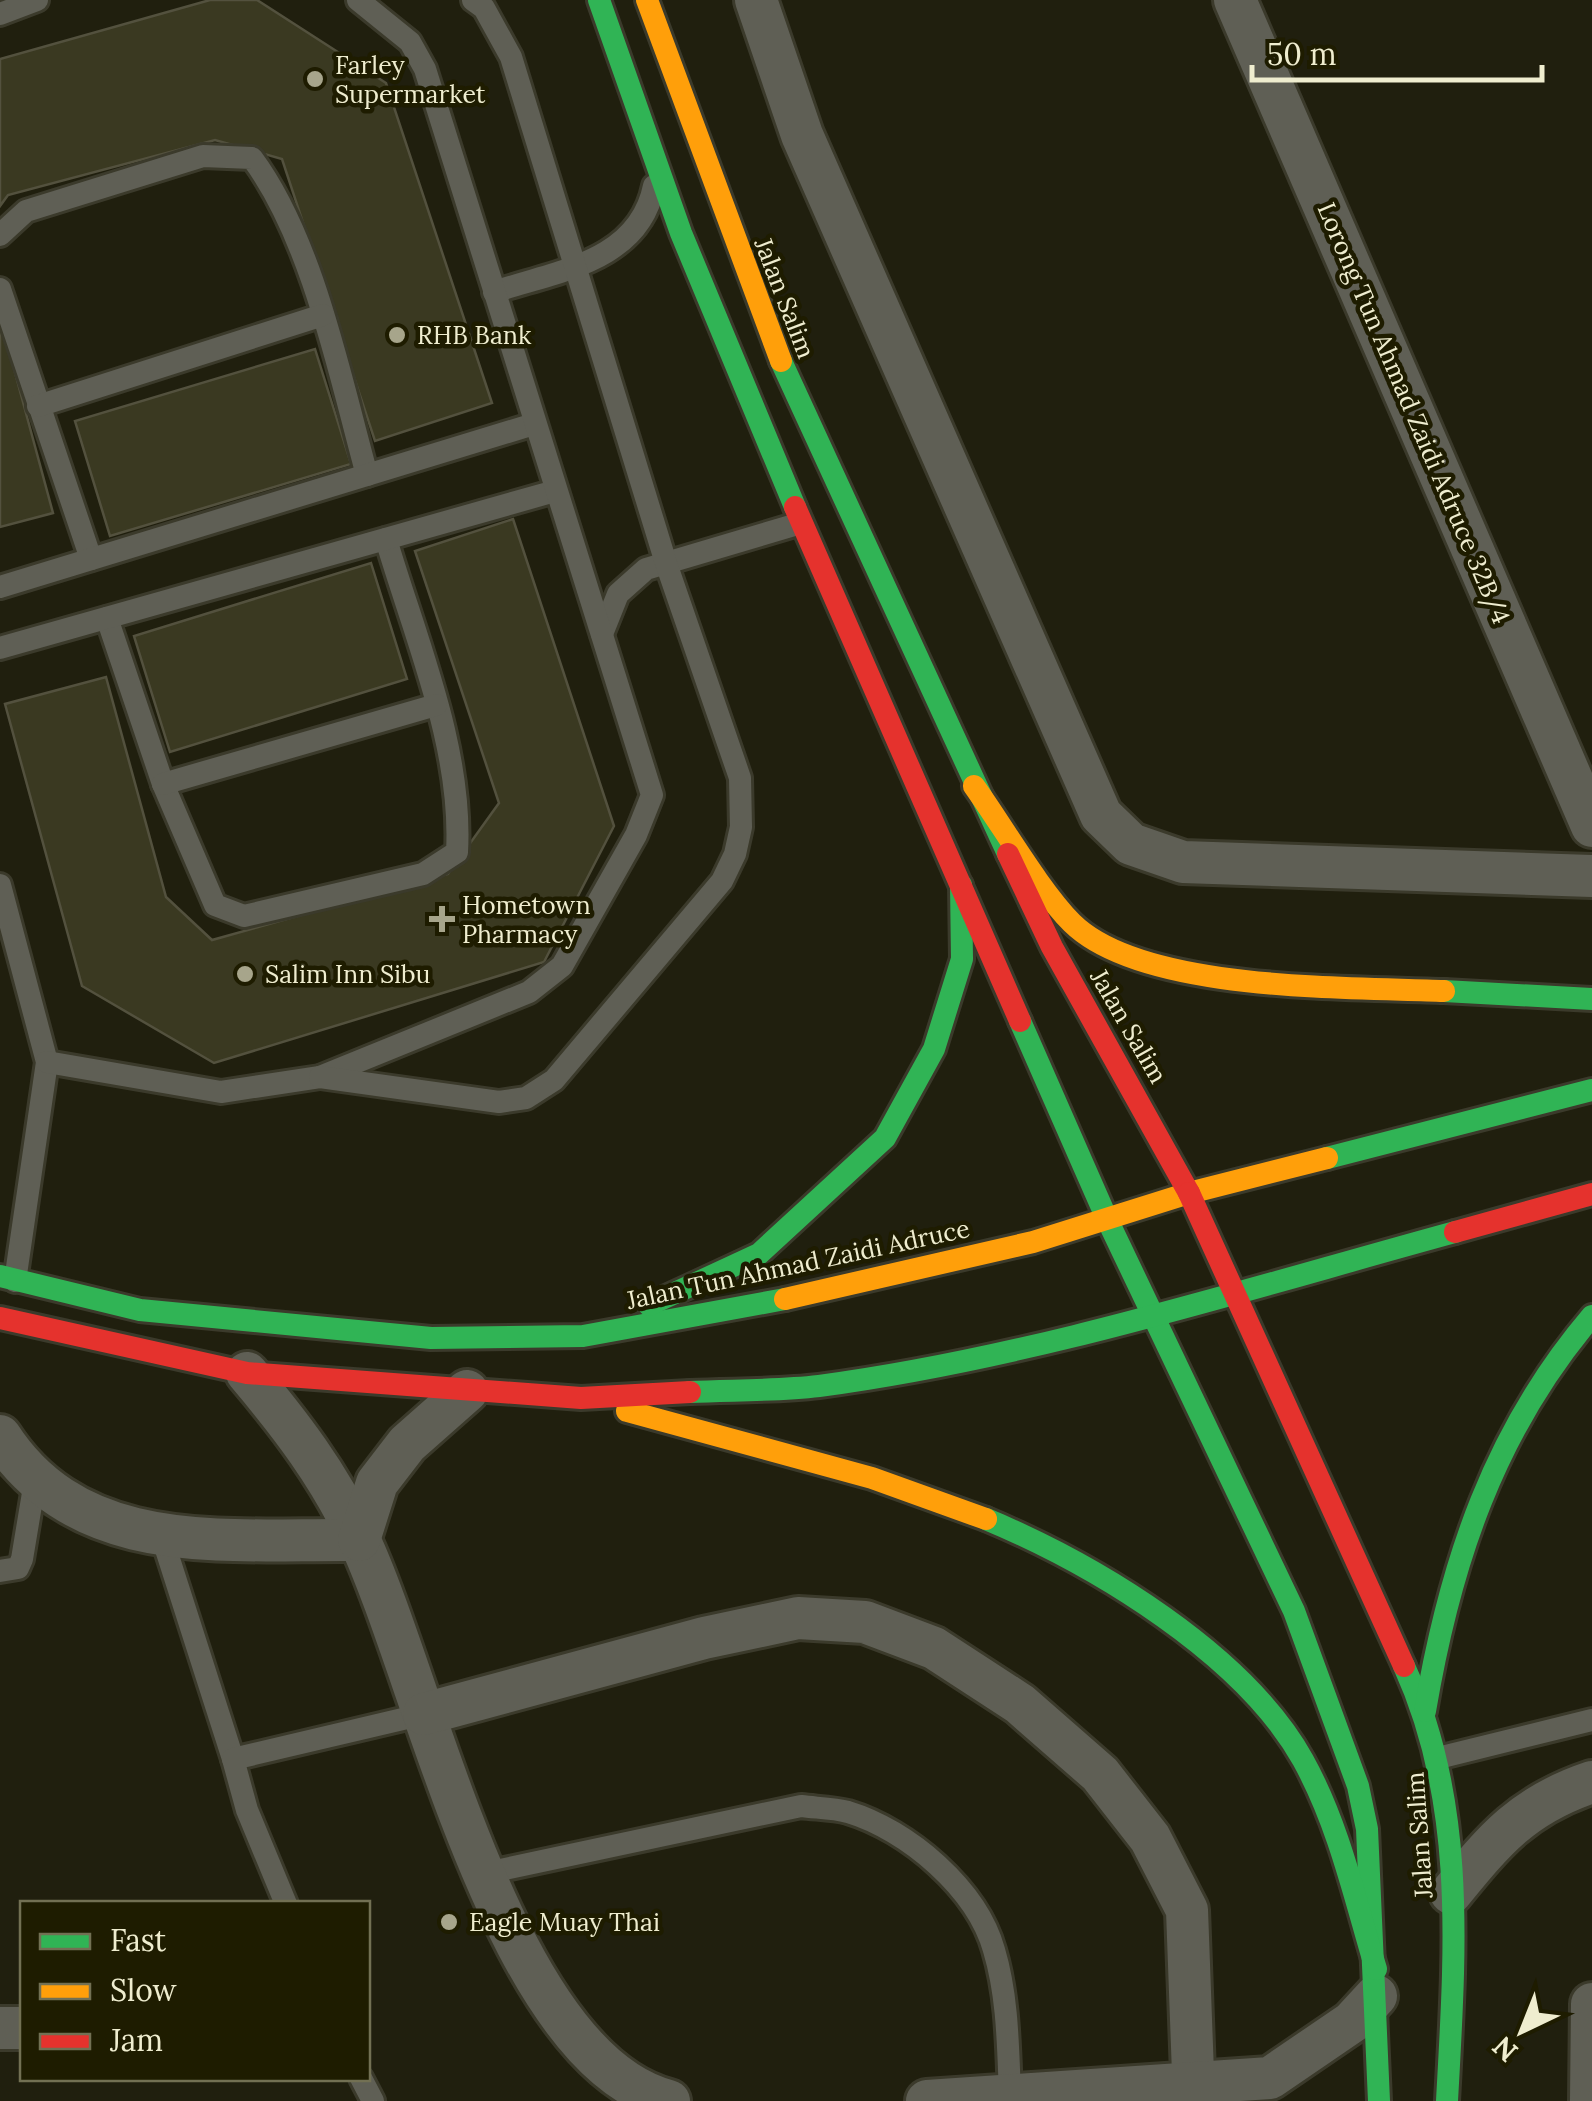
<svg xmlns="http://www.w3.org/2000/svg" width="1592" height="2101" font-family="Lora,serif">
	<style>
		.building { fill: #3a3921; stroke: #53513e; stroke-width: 2.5 }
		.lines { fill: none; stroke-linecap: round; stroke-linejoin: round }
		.lane-casing { stroke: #3b3a2b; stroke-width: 28 }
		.street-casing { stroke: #3b3a2b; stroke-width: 48 }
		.fast-casing { stroke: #3b3a2b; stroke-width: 28 }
		.slow-casing { stroke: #3b3a2b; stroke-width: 28 }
		.jam-casing { stroke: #3b3a2b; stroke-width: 28 }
		.lane { stroke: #5f5f55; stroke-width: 22 }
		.street { stroke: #5f5f55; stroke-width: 42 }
		.fast { stroke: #30b455; stroke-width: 22 }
		.slow { stroke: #ff9f0a; stroke-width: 22 }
		.jam { stroke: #e5322d; stroke-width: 22 }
		.poi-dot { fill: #a7a58b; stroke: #1e1c00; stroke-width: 4 }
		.labels { text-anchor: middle; stroke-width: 9; stroke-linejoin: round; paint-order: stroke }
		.poi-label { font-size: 25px; fill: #efedcf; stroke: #1e1c00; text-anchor: start }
		.street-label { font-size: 25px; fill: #efedcf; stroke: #1e1c00 }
	</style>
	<rect width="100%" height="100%" fill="#201f0e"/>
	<g class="building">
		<path d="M210,0H257L386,83L492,403L375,441L282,159L215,140L8,195L0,206V59Z"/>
		<path d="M0,317L53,513L0,527Z"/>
		<path d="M315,349L351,464L110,536L75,421Z"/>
		<path d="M513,519L614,826L544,962L214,1063L82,986L5,704L106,677L166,897L212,940L448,874L499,803L415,551Z"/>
		<path d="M371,563L407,679L170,752L134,636Z"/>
	</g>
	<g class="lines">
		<g class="lane-casing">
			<g id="lane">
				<path d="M0,14L37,0"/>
				<path d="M0,235L26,211L203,156L252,158C313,240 340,377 367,475"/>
				<path d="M0,289L91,559"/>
				<path d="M494,292C557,271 639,262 654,186"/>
				<path d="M38,406L323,315"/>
				<path d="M0,587L534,424"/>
				<path d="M107,618L163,784L215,905L244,916L423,874L457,852C463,748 415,638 386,539"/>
				<path d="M602,634L618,594L646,569L801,523"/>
				<path d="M0,648L555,491"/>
				<path d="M163,784L436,705"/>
				<path d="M0,885L47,1062L15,1281"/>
				<path d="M47,1062L221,1092L320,1077L529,992L562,966L636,835L652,795L425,69L410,42L358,0"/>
				<path d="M320,1077L499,1102L526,1098L554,1080L722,881L735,854L741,827L740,778L666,563L511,57L484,8L473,0"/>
				<path d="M162,1537L233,1759"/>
				<path d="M0,1571L18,1568L22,1559L35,1481"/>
				<path d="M1442,1757L1592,1720"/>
				<path d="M486,1873L801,1806C816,1808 833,1808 848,1812C908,1830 977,1889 994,1950C1008,1997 1008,2047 1010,2096"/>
				<path d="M286,1904L247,1810L233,1759L424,1714"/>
				<path d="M361,2078L373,2101"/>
			</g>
		</g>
		<g class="street-casing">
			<g id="street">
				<path d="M756,0L802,135L1101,815L1131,844L1183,862L1592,876"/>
				<path d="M1235,0L1592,826"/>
				<path d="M247,1373C291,1425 329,1475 358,1537C425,1678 503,2059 669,2101"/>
				<path d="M0,1436C81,1561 230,1538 359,1540"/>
				<path d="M359,1540L377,1483L407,1444L467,1391"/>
				<path d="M424,1714L704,1638L798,1618L865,1622L934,1648L1020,1704L1100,1774L1150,1838L1187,1910L1194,2101"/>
				<path d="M1451,1893C1495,1839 1523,1805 1592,1782"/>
				<path d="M0,2028H22"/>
				<path d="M927,2101L1270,2078L1352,2022L1376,1996"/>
				<path d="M1591,2101L1592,2004"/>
			</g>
		</g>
		<g class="fast-casing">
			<g id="fast">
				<path d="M599,0L681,233L795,507"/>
				<path d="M781,361L1008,854"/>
				<path d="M1444,991L1592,999"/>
				<path d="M1020,1021L1107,1219"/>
				<path d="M1327,1158L1592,1090"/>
				<path d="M1107,1219L1294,1611L1358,1786L1367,1829L1379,2101"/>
				<path d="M0,1276L140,1310L431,1338L583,1336L785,1299"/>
				<path d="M649,1305L759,1254L885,1138L934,1049L962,959L961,885"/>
				<path d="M690,1392C733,1390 777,1391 819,1386C1035,1357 1246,1289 1455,1232"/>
				<path d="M986,1519C1096,1565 1244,1654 1303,1760C1339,1825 1355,1899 1376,1969"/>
				<path d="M1404,1666C1467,1804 1455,1953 1447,2101"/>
				<path d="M1425,1711C1450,1563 1494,1431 1592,1316"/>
			</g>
		</g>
		<g class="slow-casing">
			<g id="slow">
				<path d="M647,0L781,361"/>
				<path d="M974,786C1002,825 1040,891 1072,923C1142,992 1349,987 1444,991"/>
				<path d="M785,1299L1033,1242L1189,1193L1327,1158"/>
				<path d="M627,1411L872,1478L986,1519"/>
			</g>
		</g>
		<g class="jam-casing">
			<g id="jam">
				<path d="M795,507L1020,1021"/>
				<path d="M1008,854L1052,947L1189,1193"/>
				<path d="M1189,1193L1404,1666"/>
				<path d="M1455,1232L1592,1194"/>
				<path d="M0,1318L247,1373L581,1398L690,1392"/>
			</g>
		</g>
		<use href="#lane" class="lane"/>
		<use href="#street" class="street"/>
		<use href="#fast" class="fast"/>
		<use href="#slow" class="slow"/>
		<use href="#jam" class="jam"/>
	</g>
	<g class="poi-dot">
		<circle cx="315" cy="79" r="10"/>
		<circle cx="397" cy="335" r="10"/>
		<path d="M437 904h10v10h10v10h-10v10h-10v-10h-10v-10h10z"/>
		<circle cx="245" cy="974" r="10"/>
		<circle cx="449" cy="1922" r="10"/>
	</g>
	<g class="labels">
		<g class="poi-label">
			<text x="335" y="74">Farley<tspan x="335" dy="29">Supermarket</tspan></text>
			<text x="417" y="344">RHB Bank</text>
			<text x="462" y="914">Hometown<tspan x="462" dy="29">Pharmacy</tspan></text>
			<text x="265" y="983">Salim Inn Sibu</text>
			<text x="469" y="1931">Eagle Muay Thai</text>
		</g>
		<g class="street-label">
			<text transform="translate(785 298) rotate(69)" y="9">Jalan Salim</text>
			<text transform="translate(1414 413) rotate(67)" y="9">Lorong Tun Ahmad Zaidi Adruce 32B/4</text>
			<text transform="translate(1129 1026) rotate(60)" y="9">Jalan Salim</text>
			<text transform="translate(798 1264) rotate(-12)" y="9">Jalan Tun Ahmad Zaidi Adruce</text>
			<text transform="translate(1419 1835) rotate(-94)" y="9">Jalan Salim</text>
		</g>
	</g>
	<rect x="20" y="1901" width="350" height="180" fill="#1e1c00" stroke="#727053" stroke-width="2.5"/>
	<rect x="40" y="1934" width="50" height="15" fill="#30b455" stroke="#727053" stroke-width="2.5"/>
	<text x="110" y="1951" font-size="30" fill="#efedcf">Fast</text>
	<rect x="40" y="1984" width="50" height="15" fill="#ff9f0a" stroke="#727053" stroke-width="2.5"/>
	<text x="110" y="2001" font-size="30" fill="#efedcf">Slow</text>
	<rect x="40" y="2034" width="50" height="15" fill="#e5322d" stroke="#727053" stroke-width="2.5"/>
	<text x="110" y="2051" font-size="30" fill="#efedcf">Jam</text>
	<g transform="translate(1522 2031) rotate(223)" stroke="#1e1c00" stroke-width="8" paint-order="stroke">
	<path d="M0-8L18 38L0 25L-18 38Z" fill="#efedcf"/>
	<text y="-15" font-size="28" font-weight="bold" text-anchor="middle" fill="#efedcf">N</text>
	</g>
	<path d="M1252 65v15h290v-15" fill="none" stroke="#efedcf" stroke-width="5"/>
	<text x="1267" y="65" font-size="30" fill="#efedcf" stroke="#1e1c00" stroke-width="8" paint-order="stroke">50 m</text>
</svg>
